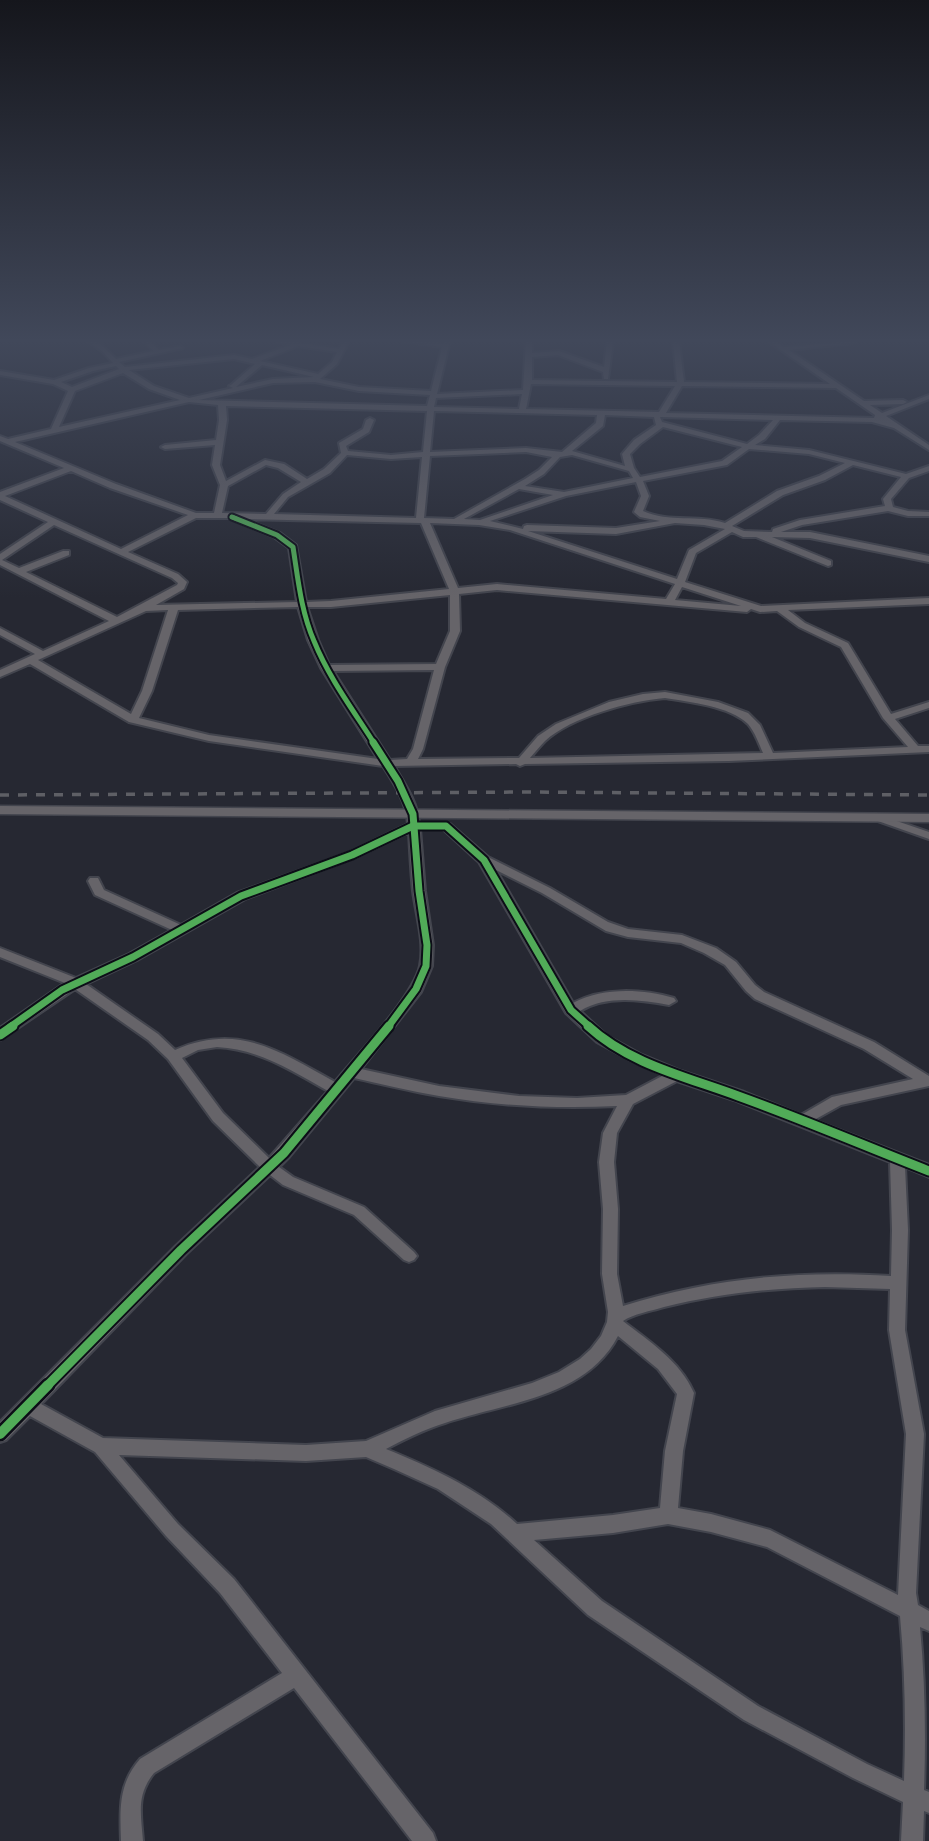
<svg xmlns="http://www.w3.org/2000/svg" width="929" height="1841" font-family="'Noto Sans',sans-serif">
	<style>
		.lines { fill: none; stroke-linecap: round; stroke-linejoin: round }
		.minor-casing { stroke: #43454e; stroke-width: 4 }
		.tertiary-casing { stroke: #43454e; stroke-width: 3 }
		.minor { fill: #666469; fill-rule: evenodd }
		.tertiary { fill: #666469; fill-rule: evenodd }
		.rail { stroke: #5e5f65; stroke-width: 3.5; stroke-dasharray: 9 9; stroke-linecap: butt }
		.cycleway-far4-casing { stroke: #0c0e17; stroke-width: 7 }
		.cycleway-far3-casing { stroke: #0c0e17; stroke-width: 9 }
		.cycleway-far2-casing { stroke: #0c0e17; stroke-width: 11 }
		.cycleway-far1-casing { stroke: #0c0e17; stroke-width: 13 }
		.cycleway-casing { stroke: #0c0e17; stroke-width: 15 }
		.cycleway-far4 { stroke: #51ab58; stroke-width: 4.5 }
		.cycleway-far3 { stroke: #51ab58; stroke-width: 5 }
		.cycleway-far2 { stroke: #51ab58; stroke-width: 7 }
		.cycleway-far1 { stroke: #51ab58; stroke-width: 9 }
		.cycleway { stroke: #51ab58; stroke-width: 10 }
	</style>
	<rect width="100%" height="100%" fill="#262832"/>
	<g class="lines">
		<g class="minor-casing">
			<g id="minor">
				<path d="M87,341L98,342L116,359L153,351L144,341H150L159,350L180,346L183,348L119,362L125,367L234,355L252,359L290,345L277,342L276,341H289L339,349L343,341H349L337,364L320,379L359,387L431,391L442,347L403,341L443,343L444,341H450L437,394L523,390L526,341H532V353L559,351L604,367L607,341H613L608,379H604L603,372L558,355L532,357V380L677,382L673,341H679L684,382L830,384L768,341H775L784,347L856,341L853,343L789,350L864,401L903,400L907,402L903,404L870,405L882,413L929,395V399L886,416L929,445V450L894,428L872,422L780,420L765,439L755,445L809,450L906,474L929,466V471L909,478L891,499L893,507L908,511L929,512V516H908L888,511L802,525L781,532H810L929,556V562L810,538L772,537L831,561V565L828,566L756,537H743L732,532L696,553L685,582L761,606L929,598V604L788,610L805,623L848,643L891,714L929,702V708L895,719L918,746H929V752L729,761L525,764L520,766L516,764L394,766C404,783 418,803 419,823L450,824L488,857L550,888L608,922L628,929L682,935L716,948L736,962L755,985L764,992L874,1042L929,1076V1086L841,1105L814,1120L929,1165V1177L905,1167L908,1230L905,1330L924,1434L916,1593L918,1605L929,1611V1631L920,1627C925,1681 926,1735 924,1790L929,1792V1813L924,1811L923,1841H901L903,1802L853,1778L744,1720L588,1615L491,1524L438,1489L394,1469L366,1457L306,1461L119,1455L178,1524L234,1579L433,1833L436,1841H412L294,1688L154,1773C136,1795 141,1814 143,1841H121C120,1810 118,1784 140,1759L282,1673L220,1593L166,1536L95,1452L30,1416L6,1440L0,1442V1422L176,1246L260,1167L213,1121L168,1059L148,1040L75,989L0,1040V1028L65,983L0,957V948L76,978L129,954L172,930L95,895L88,881L90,878H98L104,890L181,925L237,893L348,853L408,824C407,803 394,783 383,766L209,741L129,722L30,664L0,677V670L35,654L0,635V628L43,651L109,621L0,565V554L48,522L0,500V492L64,468L0,441V436L8,439L51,429L68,391L53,384L0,375V371L54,380L89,368L113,363L102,351ZM298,346L337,352L332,362L318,374L260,361ZM234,359L255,364L231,385L229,386L233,388L189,398L154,386L129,370ZM262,365L314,377L273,379L236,387ZM116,366L119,369L72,387L61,382L93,371ZM123,373L149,389L180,400L59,427L75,391ZM315,382L359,391L430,395L427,406L199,400L273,383ZM531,384L675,386L659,412L526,409ZM682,386L836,388L875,415L874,418L666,413ZM522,394L519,409L434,407L436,398ZM189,402L218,405L219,420L216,440L165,445L161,447L165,449L215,445L212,465L220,485L214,513H196L116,484L15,442ZM226,406L427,411L423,452L391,455L348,451L346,446L369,432L374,420L370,418L366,420L363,429L339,443L341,453L324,469L307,479L284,464L265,460L226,481L220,465L227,420ZM434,411L597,415L596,423L562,452L526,448L430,452ZM605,415L654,417L656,425L634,440L622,454L625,466L572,451L603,426ZM660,417H661L773,420L759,435L747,444L662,422ZM663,427L742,447L722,461L640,477L634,468L630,454L640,444ZM749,449L809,454L845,463L819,476L777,491L725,523C698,514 669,523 643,511L649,496L643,481L727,465ZM526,452L552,457L539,470L525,479L454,519L424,518L430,456ZM347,455L391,459L422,457L416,518L274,514L288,497L330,473ZM572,455L629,471L633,478L564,492L525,486L544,474L560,457ZM266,465L278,468L301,482L283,494L266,514L222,513L228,486ZM853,465L901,477L883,499L885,506L800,520L773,529L772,532L744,531L732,526L783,495L825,480ZM71,471L110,488L188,515L121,549L5,496ZM636,482L641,496L634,512L640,517L660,521L616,528L527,525L524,526L523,529L490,521L566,496ZM519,489L553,495L480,520L464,519ZM196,518H229L274,537L289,548L297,602L156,605L184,589L187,582L178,574L128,552ZM244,519L421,523L449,589L331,601L306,602L296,545L280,533ZM430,523L479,525L510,530L675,584L666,599L497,584L458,588ZM675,523L704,525L725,529L689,550L677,579L528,531L616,534ZM54,525L172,578L178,583L177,585L117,617L26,572L69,555V551H63L19,568L2,560ZM682,587L741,606L675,600ZM497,590L747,612L751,609L760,612L777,611L799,627L841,647L883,718L908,747L773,753L760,725L748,713L718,702L665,692L643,694L609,702L556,724L538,736L519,758L418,759L423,749L445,667L460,631L459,594ZM450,595V631L436,664L329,665L318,640L307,607H331ZM298,607L308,640L321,668L378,759L209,735L139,718L152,691L178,610ZM168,610L142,691L131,714L38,660L146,611ZM434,670L413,749L407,759L390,760L333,671ZM665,698C689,702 730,706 748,724C755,732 759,744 763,753L530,758C535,752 540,746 545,741C571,717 630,701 665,698ZM420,829H443L479,862L566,1013L597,1042L630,1060L664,1075L626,1095L577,1098L519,1096L439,1086L361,1069L421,992L432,966L433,945L425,891ZM409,832C410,852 411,872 413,891C416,915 425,942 420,966C413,997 357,1055 335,1082C280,1052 239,1022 175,1050L158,1034L86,984L137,960L245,899L356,857ZM496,870L542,893L606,931L628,937L681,943L704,953L725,965L746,991L755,999L864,1049L913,1079L832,1097L801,1115L744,1092L681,1071L640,1054L607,1036L580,1011C607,995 640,1000 669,1005L676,1001L674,998C642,989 603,987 573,1003ZM217,1047C259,1049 292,1071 328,1091L269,1158L223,1113L182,1058L198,1050ZM354,1078C382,1084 410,1091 439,1096C498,1106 557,1109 617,1106L603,1133L599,1162L603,1209L602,1274L608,1312L607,1322L601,1336L591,1349L580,1359L559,1372L532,1383L435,1411L366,1441L306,1445L103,1438L41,1404L186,1254L270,1175L283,1185L354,1215L404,1260L409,1262L414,1260L417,1256L414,1252L364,1207L293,1177L279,1167L289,1157ZM677,1081L734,1100L890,1162L892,1230L891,1276C799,1270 711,1278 623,1306L617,1274L618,1209L614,1162L617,1133L633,1104ZM825,1287L890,1289L889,1330L906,1434L898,1595L770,1530L711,1514L678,1508L683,1451L694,1393C680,1361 650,1342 623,1321C633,1314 651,1311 664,1307C717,1294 770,1288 825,1287ZM618,1336L658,1369L677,1394L665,1451L660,1508L613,1515L517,1524C479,1489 432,1468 386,1449C405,1439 425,1429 445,1423C504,1403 586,1398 618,1336ZM668,1524L711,1532L767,1547L900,1616C905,1671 906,1725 904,1781L867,1764L758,1706L602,1601L534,1540L613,1533Z"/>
				<path d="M882,816L929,832V839L878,821L876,819Z"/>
			</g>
		</g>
		<g class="tertiary-casing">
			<path id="tertiary" d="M0,806L929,814V822L0,814Z"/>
		</g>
		<use href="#minor" class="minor"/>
		<use href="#tertiary" class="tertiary"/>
		<path class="rail" d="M0,795L529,792L929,795"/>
		<g class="cycleway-far4-casing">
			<path id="cycleway-far4" d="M232,517L237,519"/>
		</g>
		<g class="cycleway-far3-casing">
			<path id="cycleway-far3" d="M232,517L277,535L293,547C298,579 301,611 314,641C329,678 353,710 374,743"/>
		</g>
		<g class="cycleway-far2-casing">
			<g id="cycleway-far2">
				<path d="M373,742L398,781L413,814L419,891L427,945L426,966L416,989L388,1027"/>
				<path d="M10,1027L62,990L133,957L241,896L352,855L413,826H446L484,860L571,1010L590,1027"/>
			</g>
		</g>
		<g class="cycleway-far1-casing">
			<g id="cycleway-far1">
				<path d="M588,1026C629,1064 687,1077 738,1096C802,1119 865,1146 929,1171"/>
				<path d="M0,1035L13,1026"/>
				<path d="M46,1387L181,1250L284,1153L389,1026"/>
			</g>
		</g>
		<g class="cycleway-casing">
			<path id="cycleway" d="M0,1434L48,1385"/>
		</g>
		<use href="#cycleway-far4" class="cycleway-far4"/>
		<use href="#cycleway-far3" class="cycleway-far3"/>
		<use href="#cycleway-far2" class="cycleway-far2"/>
		<use href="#cycleway-far1" class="cycleway-far1"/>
		<use href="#cycleway" class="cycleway"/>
	</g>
	<linearGradient id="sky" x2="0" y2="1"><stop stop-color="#15161c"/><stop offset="0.57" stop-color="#41485a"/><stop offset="1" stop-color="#41485a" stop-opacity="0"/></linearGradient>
	<rect width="929" height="598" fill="url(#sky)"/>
</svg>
